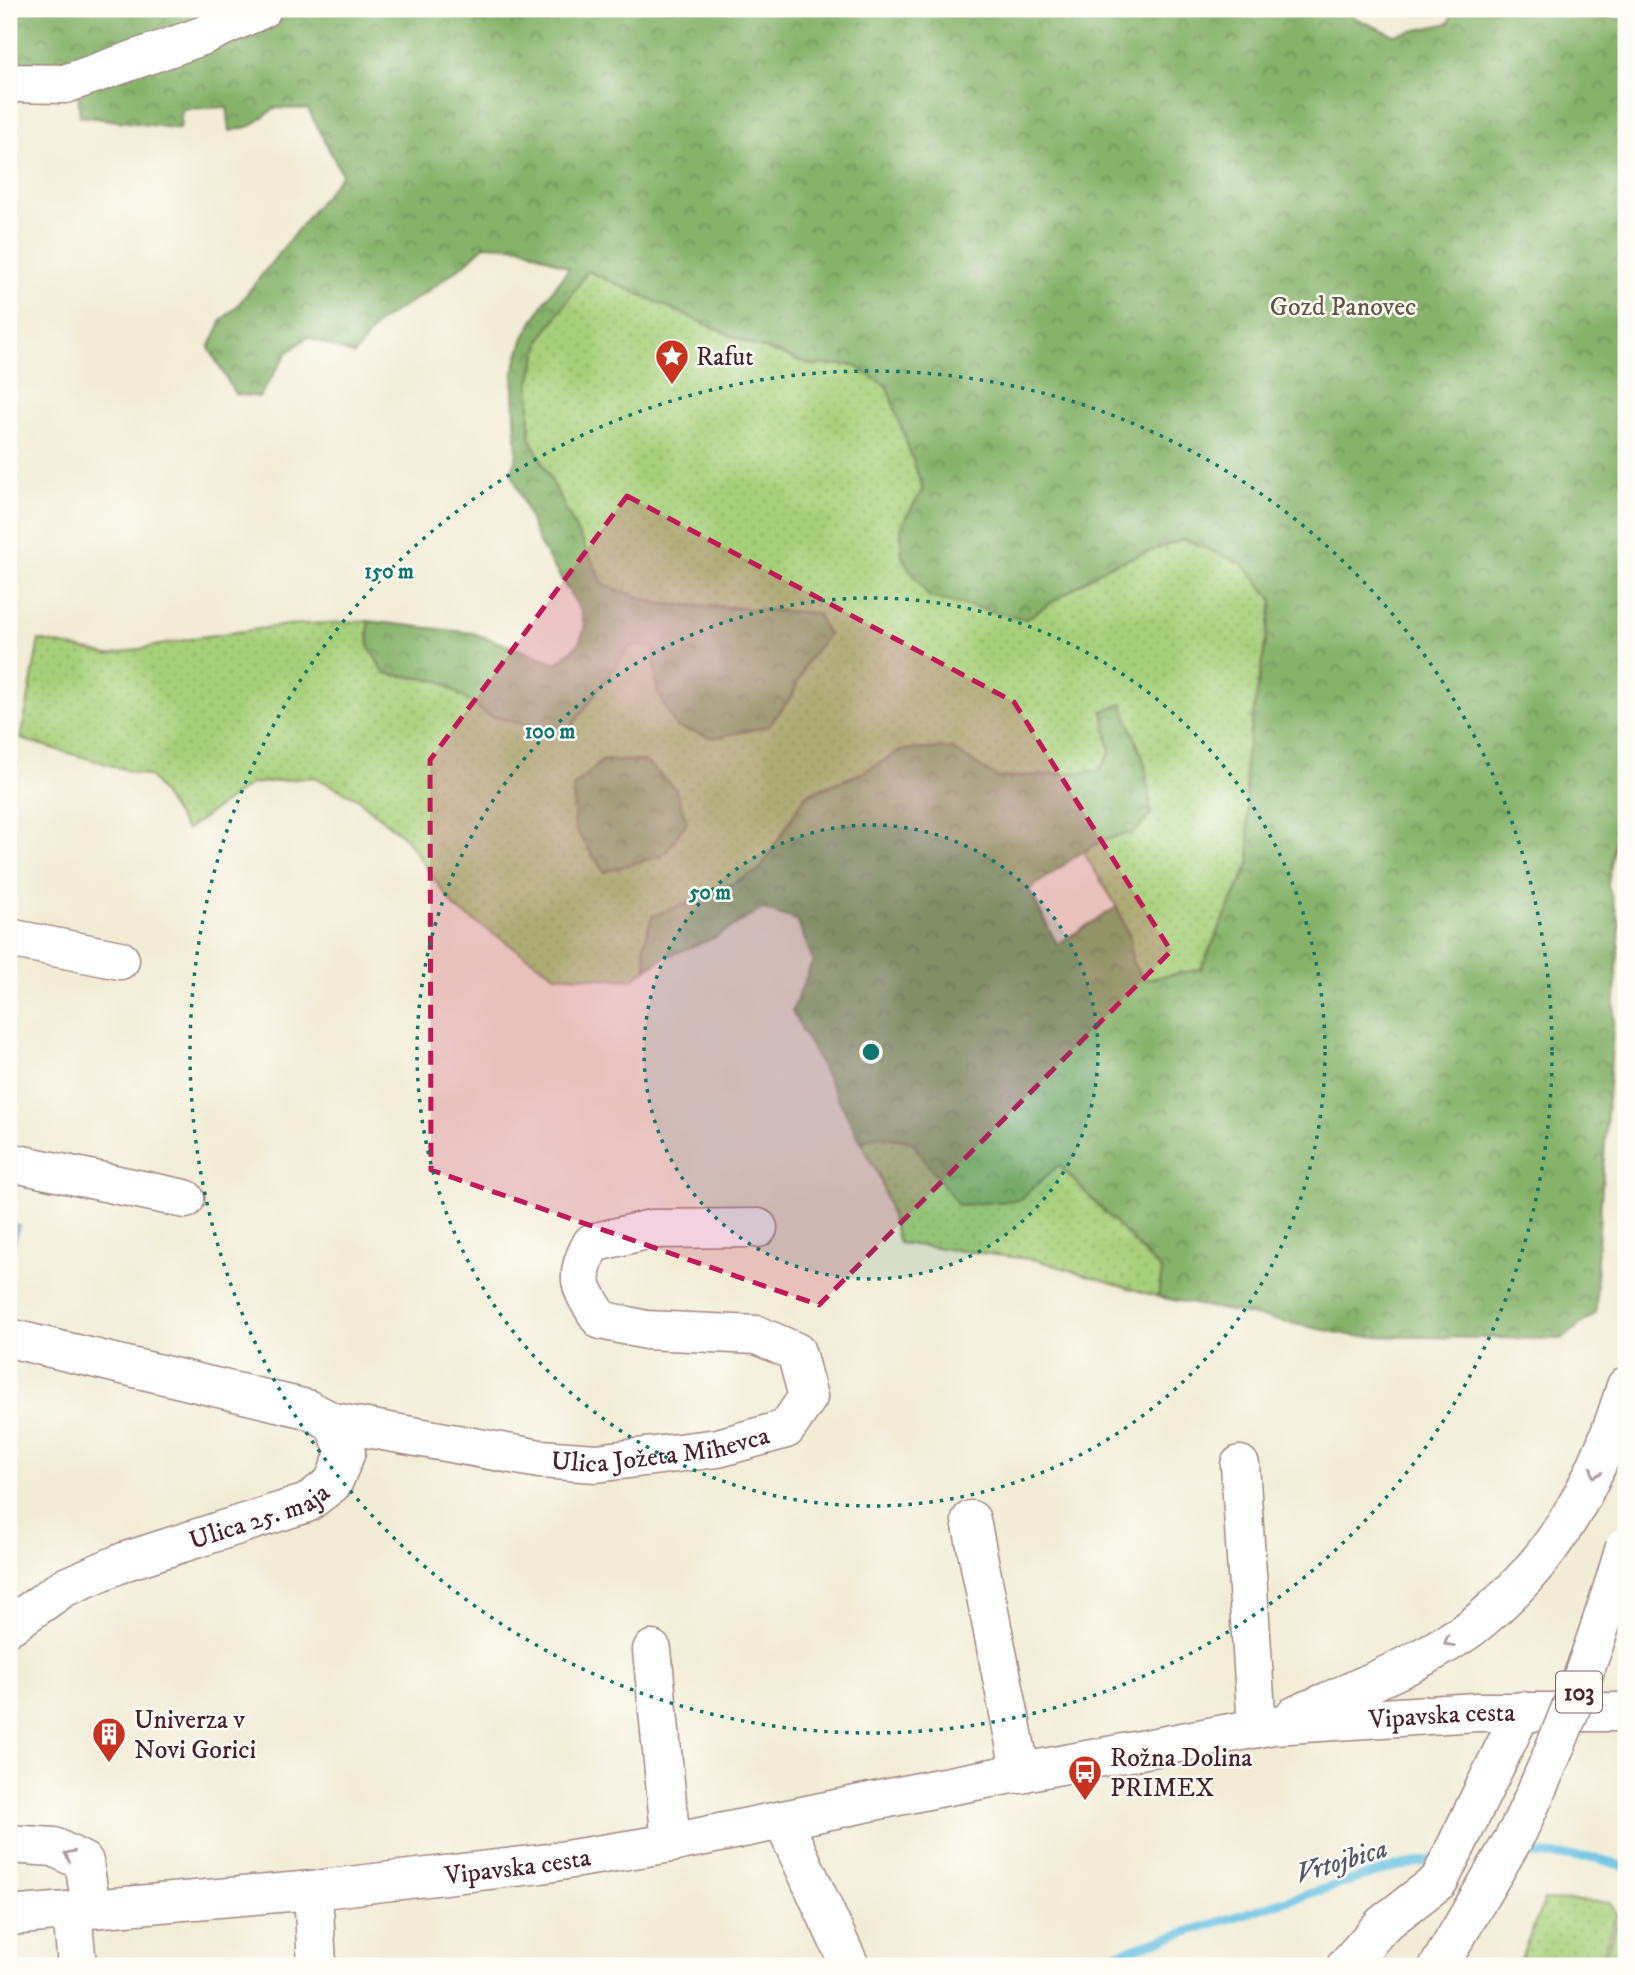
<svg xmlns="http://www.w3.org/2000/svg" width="1635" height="1975" font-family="'IM FELL DW Pica',serif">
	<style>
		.grass { fill: url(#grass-dots); stroke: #797853; stroke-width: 2 }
		.forest { fill: url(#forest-crowns); stroke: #68684b; stroke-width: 2 }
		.cemetery { fill: url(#cemetery-stones); stroke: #797853; stroke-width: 2 }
		.water { fill: #65c0e3; stroke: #587087; stroke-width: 2 }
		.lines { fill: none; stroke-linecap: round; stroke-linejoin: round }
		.stream { stroke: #65c0e3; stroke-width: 9 }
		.minor-casing { stroke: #9e8680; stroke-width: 41 }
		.major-casing { stroke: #9e8680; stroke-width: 41 }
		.minor { stroke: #fff; stroke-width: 38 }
		.major { stroke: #fff; stroke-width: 38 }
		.major-bridge-casing { stroke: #9e8680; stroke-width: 41; stroke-linecap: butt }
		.major-bridge { stroke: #fff; stroke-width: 38 }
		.oneway { stroke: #ae9aa0 }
		.marked { fill: #c2185b; fill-opacity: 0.2; stroke: #c2185b; stroke-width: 5; stroke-dasharray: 14 9; stroke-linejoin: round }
		.ring { fill: none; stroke: #0f766e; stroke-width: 3.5; stroke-dasharray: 3.5 7 }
		.labels { text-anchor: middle; stroke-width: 5; stroke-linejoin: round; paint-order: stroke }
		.shield { fill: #fdfcf7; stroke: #806168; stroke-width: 2 }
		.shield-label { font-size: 24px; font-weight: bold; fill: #4a1f2b }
		.park-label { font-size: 26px; fill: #665443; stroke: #fdfcf7 }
		.poi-label { font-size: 26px; fill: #4a1f2b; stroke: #fdfcf7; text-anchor: start }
		.street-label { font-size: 26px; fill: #4a1f2b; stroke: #fdfcf7 }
		.water-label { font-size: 28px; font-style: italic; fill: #53576b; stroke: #fdfcf7 }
		.centre { fill: #0f766e; stroke: #fdfcf7; stroke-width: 3.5 }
		.ring-label { font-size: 21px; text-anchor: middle; font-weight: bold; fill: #0f766e; stroke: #fdfcf7; stroke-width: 5; stroke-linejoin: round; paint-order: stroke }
	</style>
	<defs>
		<pattern id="grass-dots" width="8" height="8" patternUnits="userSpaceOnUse" patternTransform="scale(1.75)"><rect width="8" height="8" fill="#a8d07b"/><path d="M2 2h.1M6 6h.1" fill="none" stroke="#92b26a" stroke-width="1.8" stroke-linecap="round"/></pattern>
		<pattern id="forest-crowns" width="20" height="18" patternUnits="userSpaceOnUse" patternTransform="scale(1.75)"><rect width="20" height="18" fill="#86b26b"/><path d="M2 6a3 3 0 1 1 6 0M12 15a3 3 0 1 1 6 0" fill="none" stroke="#709058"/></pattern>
		<pattern id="cemetery-stones" width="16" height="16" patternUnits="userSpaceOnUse" patternTransform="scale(1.75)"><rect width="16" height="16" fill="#a8d07b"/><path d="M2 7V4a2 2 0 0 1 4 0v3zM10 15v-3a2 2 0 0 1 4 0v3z" fill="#92b26a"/></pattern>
	</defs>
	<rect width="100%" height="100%" fill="#fdfcf7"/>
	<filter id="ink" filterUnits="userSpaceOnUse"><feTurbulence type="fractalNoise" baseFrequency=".0143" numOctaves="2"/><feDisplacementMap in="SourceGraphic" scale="14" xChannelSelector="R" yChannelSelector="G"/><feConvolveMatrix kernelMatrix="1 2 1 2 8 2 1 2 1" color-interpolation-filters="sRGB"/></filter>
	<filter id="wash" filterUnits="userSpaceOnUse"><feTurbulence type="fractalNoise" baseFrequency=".00686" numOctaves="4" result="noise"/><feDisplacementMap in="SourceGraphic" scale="28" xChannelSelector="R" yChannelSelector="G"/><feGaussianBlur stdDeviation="1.57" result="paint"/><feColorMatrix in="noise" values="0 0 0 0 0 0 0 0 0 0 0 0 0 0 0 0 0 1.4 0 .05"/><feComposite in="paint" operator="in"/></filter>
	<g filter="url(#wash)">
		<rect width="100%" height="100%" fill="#f2ecd6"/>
		<g class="grass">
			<path d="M588,271L748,343L812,365H854L887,387L923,489L901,526L1026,619L1108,566L1185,539L1243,564L1273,599L1245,763L1250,862L1201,969L1144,981L1132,962L1130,938L1117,907L1083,851L1105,839L1135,832L1103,711L1110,753L1099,771L997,778L951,748L902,750L862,773L806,794L760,870L719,891L644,945L647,969L631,980L555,975L455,908L406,839L357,798L314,777L251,784L186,830L151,777L21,739L39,640L109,655L200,637L287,625L368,621L369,647L384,673L440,681L488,715L537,728L570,729L631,645L654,647L657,691L793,694L806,663L828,635L740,607L659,604L604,585L530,438V382L541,339Z"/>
			<path d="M878,1135L912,1142L959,1205L1019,1200L1059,1165L1162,1271L1158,1297L1037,1260L899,1243L880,1178L861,1142Z"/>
			<path d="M1544,1900L1610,1902L1617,1915L1598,1966H1515L1524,1951Z"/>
		</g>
		<g class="forest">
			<path d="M9,9H195L200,28L54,75H9Z"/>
			<path d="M285,9H1348L1353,17L1394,35L1449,23L1454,9H1536L1626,20V775L1608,885L1620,925L1597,1259L1596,1313L1561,1339L1355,1336L1158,1297L1162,1271L1059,1165L1019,1200L958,1205L912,1142L878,1135L861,1142L792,1011L813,961L797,920L762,909L714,938L666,957L647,969L644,945L652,916L718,891L760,870L806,795L862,773L901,750L951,748L998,778L1099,771L1110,753L1103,711L1122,704L1145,764L1151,814L1135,832L1106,839L1083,851L1029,890L1057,944L1117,907L1130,938L1132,962L1144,980L1201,969L1250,862L1245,763L1273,600L1243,564L1184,539L1108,566L1026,619L929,597L902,558L901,526L923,489L887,387L854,365H812L748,343L588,271L541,339L530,382V438L604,585L659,604L817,613L828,635L806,663L793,694L769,726L714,738L676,727L657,691L654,647L630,645L570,729L537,728L488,715L440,681L384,673L369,647L368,621L473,633L557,663L578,645L585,628L581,611L539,543L512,473L517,453L513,373L524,337L547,298L569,268L523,247L485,245L466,263L427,292L379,322L354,355L308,337L288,352L259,397L235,394L209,348L222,320L237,306L342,174L308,109L275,108L251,126L230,131L227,107L182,109L180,129L80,116L78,92L202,46Z"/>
			<path d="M603,760L645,761L676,790L687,822L664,855L604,872L575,829L573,787Z"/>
		</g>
		<path class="cemetery" d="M1626,1899V1966H1601L1625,1903Z"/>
		<path class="water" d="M9,1223L19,1225L9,1263Z"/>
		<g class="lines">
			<g class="stream">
				<path d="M1517,1853L1596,1858L1626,1867"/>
				<path d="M1077,1966L1395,1867L1438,1859"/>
			</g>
		</g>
	</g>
	<g filter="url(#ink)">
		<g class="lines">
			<g class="minor-casing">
				<g id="minor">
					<path d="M9,83L65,84L202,36L262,9"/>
					<path d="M9,938L120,960"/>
					<path d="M9,1162L185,1199"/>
					<path id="s1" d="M9,1338L307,1409L333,1422L540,1459L596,1463L718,1448L786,1429L808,1397L796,1352L757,1335L646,1330L601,1320C581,1289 572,1278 592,1243L651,1229L758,1228"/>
					<path d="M1240,1465L1257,1728"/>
					<path d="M971,1520L1021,1774"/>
					<path id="s2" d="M9,1626L63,1588L126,1561L307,1503L333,1483L346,1452L333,1422"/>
					<path d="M652,1650L671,1843"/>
					<path d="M783,1821L850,1966"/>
					<path d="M9,1844L54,1847L84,1862L91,1908"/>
					<path d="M313,1890L317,1966"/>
					<path d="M72,1911L77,1966"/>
					<path d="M1346,1966L1383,1924L1439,1881L1522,1711"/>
				</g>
			</g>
			<g class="major-casing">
				<g id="major">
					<path d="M1294,1716C1351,1691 1410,1668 1462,1634C1477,1625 1490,1612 1503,1600C1566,1541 1601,1468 1626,1386"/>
					<path id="s3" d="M9,1916L313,1890L541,1864L671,1843L933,1789L1273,1725L1476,1712H1626"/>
					<path d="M1439,1966L1518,1831"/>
				</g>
			</g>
			<use href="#minor" class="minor"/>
			<use href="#major" class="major"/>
			<g class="major-bridge-casing">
				<path id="major-bridge" d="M1518,1831C1563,1736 1596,1647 1625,1547"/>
			</g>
			<use href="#major-bridge" class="major-bridge"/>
		</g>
		<defs><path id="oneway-chevron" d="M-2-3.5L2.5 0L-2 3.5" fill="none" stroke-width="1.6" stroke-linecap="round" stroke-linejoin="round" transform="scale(1.75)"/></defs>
		<g class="oneway">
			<use href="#oneway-chevron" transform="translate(1595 1473) rotate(116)"/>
			<use href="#oneway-chevron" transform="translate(1448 1642) rotate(150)"/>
			<use href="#oneway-chevron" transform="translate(69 1855) rotate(-154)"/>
		</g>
	</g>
	<path class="marked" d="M627,496L1014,702L1171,951L819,1305L431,1170L430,760Z"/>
	<circle cx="871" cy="1052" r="227" fill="#0f766e" fill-opacity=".12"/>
	<g class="ring">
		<circle cx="871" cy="1052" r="227"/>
		<circle cx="871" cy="1052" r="454"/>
		<circle cx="871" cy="1052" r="681"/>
	</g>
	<defs>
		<g id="sight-pin" transform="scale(1.75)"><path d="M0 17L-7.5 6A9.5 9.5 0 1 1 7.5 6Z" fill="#c8321e" stroke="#fdfcf7"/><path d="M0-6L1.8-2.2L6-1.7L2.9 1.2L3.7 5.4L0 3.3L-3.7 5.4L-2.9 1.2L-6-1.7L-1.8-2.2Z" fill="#fff"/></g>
		<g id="building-pin" transform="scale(1.75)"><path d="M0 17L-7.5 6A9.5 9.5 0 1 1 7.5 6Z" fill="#c8321e" stroke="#fdfcf7"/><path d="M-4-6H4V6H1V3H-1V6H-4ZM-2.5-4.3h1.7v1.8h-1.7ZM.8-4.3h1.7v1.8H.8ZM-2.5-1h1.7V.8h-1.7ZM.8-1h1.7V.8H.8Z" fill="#fff"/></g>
		<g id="bus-pin" transform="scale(1.75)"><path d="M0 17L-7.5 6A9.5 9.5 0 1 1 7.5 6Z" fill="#c8321e" stroke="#fdfcf7"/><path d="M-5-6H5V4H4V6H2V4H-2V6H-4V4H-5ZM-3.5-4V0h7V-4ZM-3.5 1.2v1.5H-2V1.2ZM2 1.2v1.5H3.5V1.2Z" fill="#fff"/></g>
	</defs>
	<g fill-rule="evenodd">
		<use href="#sight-pin" x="672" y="356"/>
		<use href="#building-pin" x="109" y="1734"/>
		<use href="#bus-pin" x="1085" y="1772"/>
	</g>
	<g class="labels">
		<rect class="shield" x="1556" y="1671.5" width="46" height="41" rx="5"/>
		<g class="shield-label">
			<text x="1579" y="1700">103</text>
		</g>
		<g class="park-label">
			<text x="1343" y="315">Gozd Panovec</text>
		</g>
		<g class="poi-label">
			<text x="696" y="365">Rafut</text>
			<text x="134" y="1728">Univerza v<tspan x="134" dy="30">Novi Gorici</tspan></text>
			<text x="1110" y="1766">Rožna Dolina<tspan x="1110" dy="30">PRIMEX</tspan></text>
		</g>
		<g class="street-label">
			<text dy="9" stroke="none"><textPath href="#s1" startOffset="667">Ulica Jožeta Mihevca</textPath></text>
			<text dy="9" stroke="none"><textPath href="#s2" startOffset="275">Ulica 25. maja</textPath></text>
			<text dy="9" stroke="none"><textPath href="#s3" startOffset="1449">Vipavska cesta</textPath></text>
			<text dy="9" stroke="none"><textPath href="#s3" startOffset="511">Vipavska cesta</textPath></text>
		</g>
		<g class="water-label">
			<text transform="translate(1341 1860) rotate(-17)" y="10">Vrtojbica</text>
		</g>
	</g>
	<circle cx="871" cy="1052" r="10" class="centre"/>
	<g class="ring-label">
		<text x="389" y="578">150 m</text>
		<text x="550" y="738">100 m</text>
		<text x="710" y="899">50 m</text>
	</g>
	<rect width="1635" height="1975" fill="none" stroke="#fdfcf7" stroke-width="35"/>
</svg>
